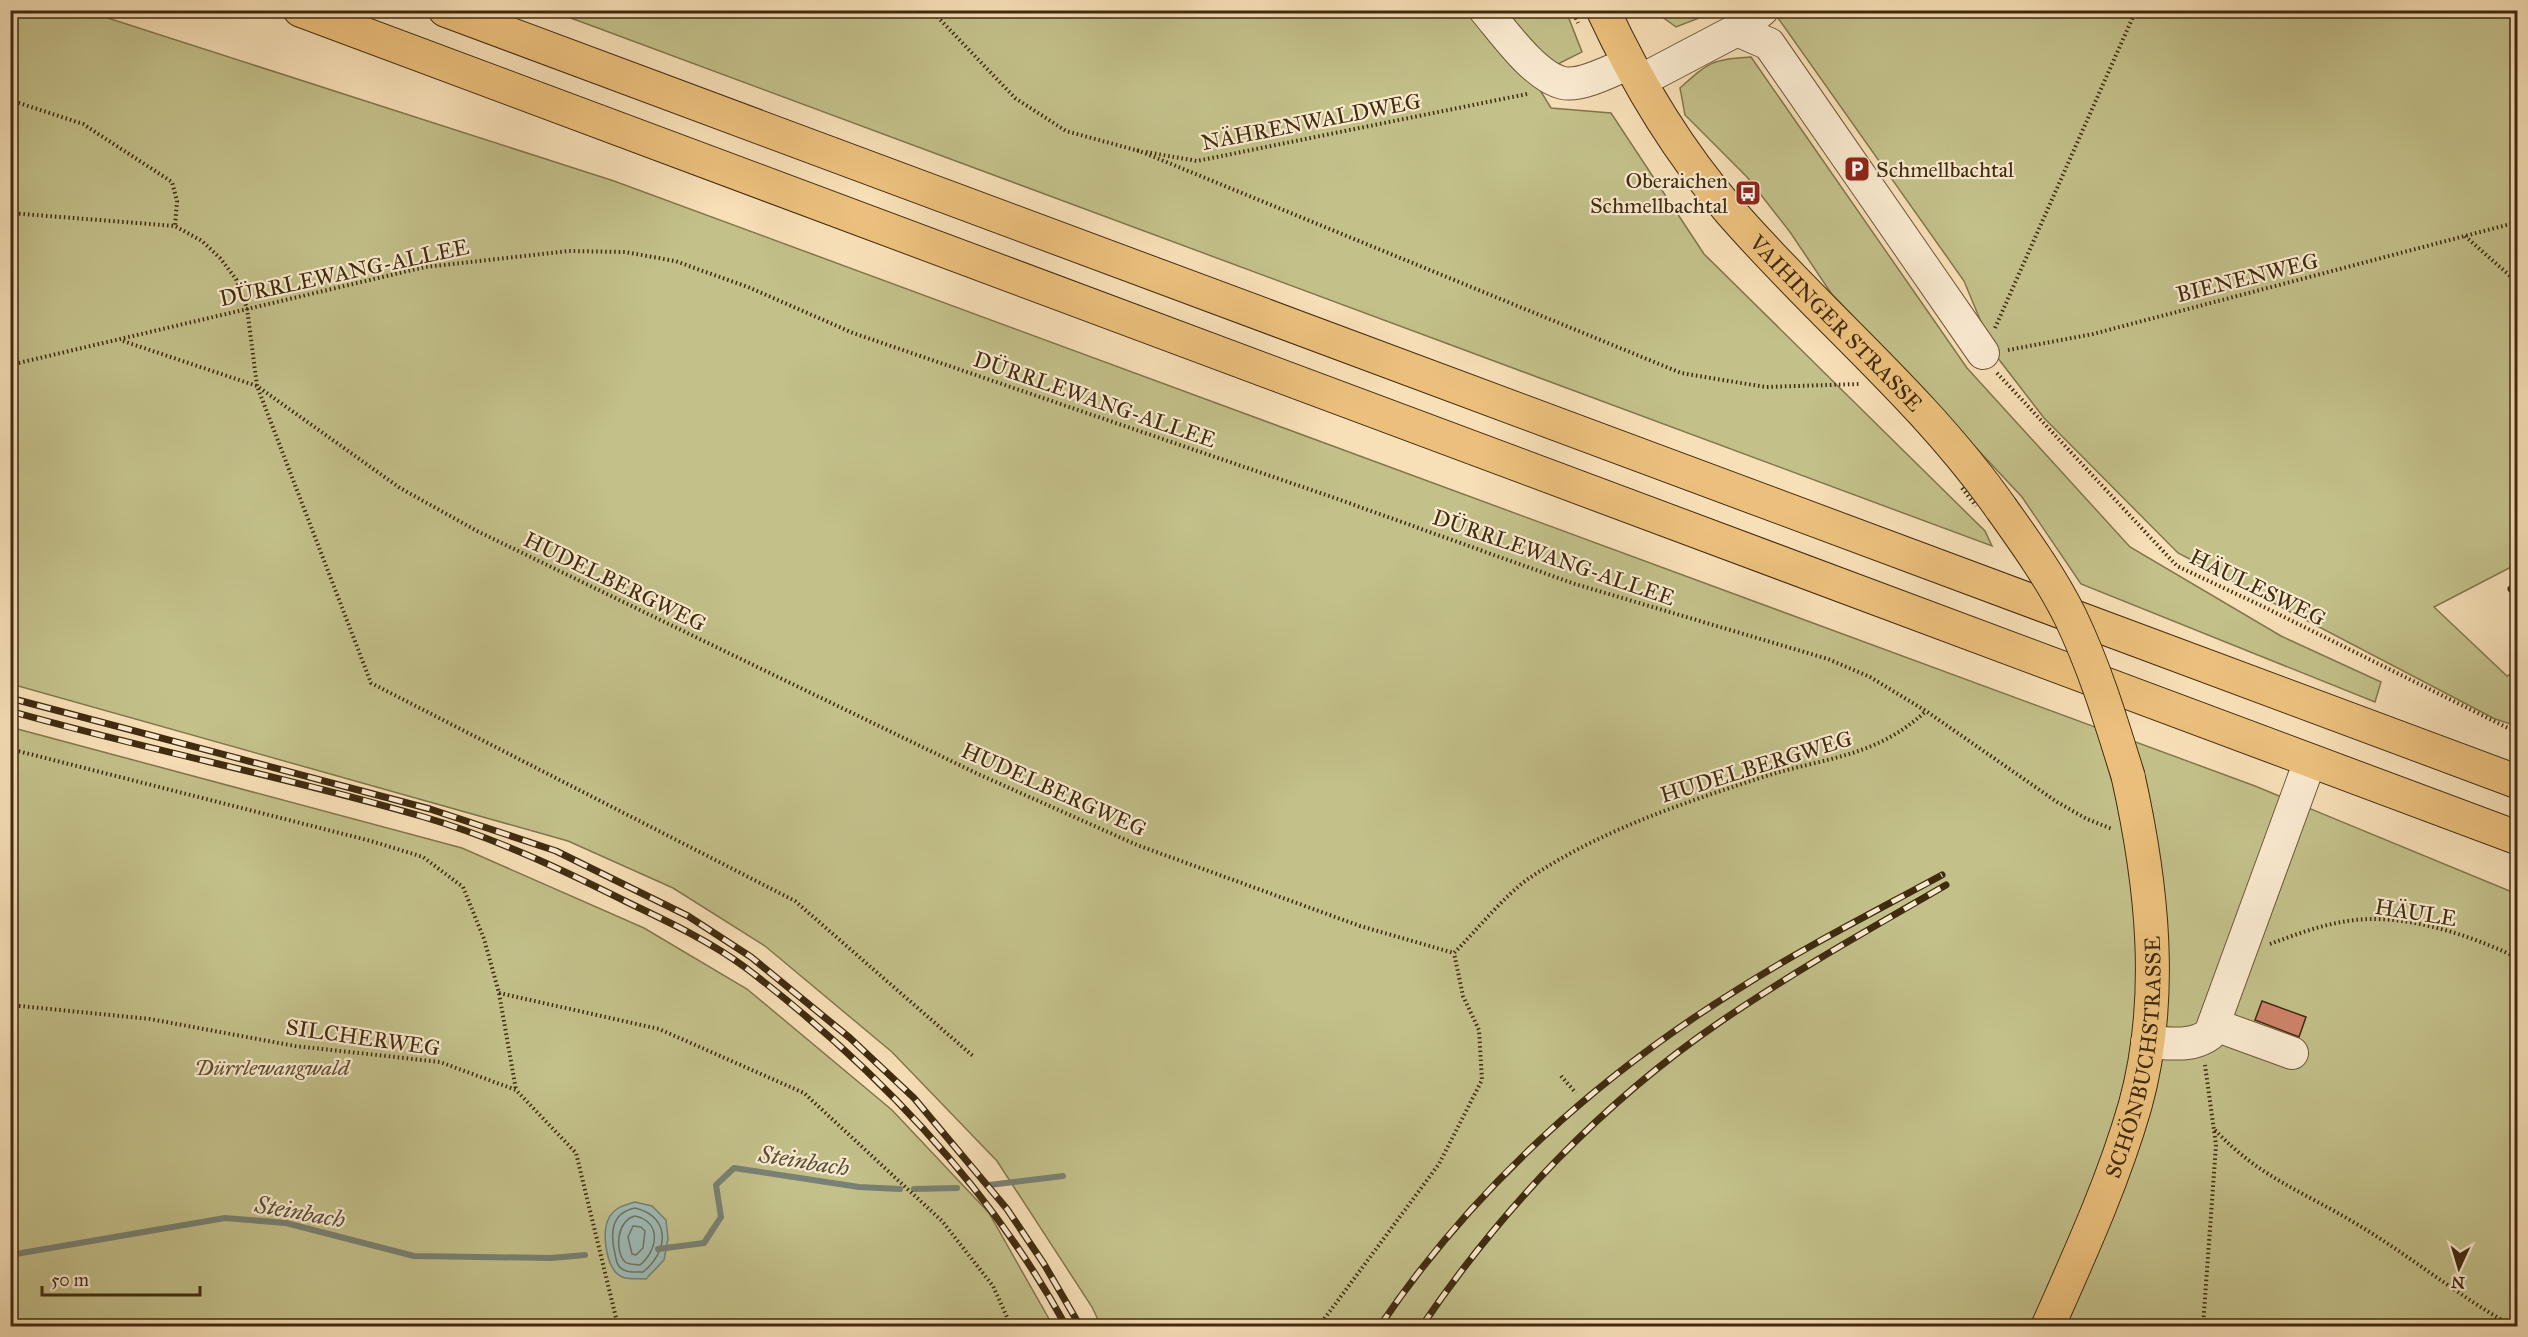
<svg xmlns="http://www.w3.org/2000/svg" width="2528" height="1337" font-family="'IM FELL Great Primer',serif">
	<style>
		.green { fill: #c3c08a; stroke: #82764c; stroke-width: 1.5 }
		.water { fill: #9fbbb7; stroke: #798174; stroke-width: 1.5 }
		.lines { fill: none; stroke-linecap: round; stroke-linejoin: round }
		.shore { stroke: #707363; stroke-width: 1.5 }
		.stream { stroke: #798174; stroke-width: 6 }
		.building { fill: #cf846c; stroke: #402b0f; stroke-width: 1.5 }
		.minor-casing { stroke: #6e5839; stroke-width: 34 }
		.major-casing { stroke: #402b0f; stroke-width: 35 }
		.highway-casing { stroke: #402b0f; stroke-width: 35 }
		.path { stroke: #402b0f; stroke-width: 4; stroke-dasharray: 1.5 3; stroke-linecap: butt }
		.minor { stroke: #faead0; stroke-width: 32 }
		.major { stroke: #ecc07c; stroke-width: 33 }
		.highway { stroke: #ecc07c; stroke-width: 33 }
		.rail-casing { stroke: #402b0f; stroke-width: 7 }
		.rail { stroke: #faead0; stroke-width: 4.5; stroke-dasharray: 14; stroke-linecap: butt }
		.major-bridge-casing { stroke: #402b0f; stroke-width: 35; stroke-linecap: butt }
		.path-bridge { stroke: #402b0f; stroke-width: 4; stroke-dasharray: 1.5 3; stroke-linecap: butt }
		.major-bridge { stroke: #ecc07c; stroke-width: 33 }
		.labels { text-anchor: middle; stroke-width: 4.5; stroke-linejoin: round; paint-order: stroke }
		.street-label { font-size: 22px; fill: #402b0f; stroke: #faead0 }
		.poi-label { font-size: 22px; fill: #402b0f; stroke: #faead0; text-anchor: start }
		.park-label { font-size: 22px; font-style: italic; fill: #61502e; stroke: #faead0 }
		.water-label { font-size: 24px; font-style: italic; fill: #584f39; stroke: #faead0 }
	</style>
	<rect width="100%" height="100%" fill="#f7dfb7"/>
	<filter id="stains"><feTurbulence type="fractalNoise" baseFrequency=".00333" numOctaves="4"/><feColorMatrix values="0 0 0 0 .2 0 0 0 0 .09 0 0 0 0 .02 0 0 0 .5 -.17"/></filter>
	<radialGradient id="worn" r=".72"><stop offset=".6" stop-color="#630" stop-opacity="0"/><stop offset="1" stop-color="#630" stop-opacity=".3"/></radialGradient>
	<g class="green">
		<path d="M11,11H86L614,181L2255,786L2517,894V1326H1101L1092,1307L997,1161L892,1052L765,946L673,888L568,841L11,684Z"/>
		<path d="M552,11H1566L1582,52L1532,77L1551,108L1611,113L1704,254L1985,531L1992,546Z"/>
		<path d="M1654,11L1655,10L1717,11L1676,27Z"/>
		<path d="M1773,11H2517V564L2434,607L2507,676L2517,671V726L2495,719L2178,553L2044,418L1994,353L1964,281Z"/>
		<path d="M1751,57L1967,368L2130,547L2281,636L2381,682L2375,702L2081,584L2022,497L1831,293L1790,232L1747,177L1685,115L1680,88C1709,62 1712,59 1751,57Z"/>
		<path d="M10,727L462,848L644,928L747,989L892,1110L989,1213L1053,1326H11Z"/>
	</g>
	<path class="water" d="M635,1202L652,1206L666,1220L668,1239L664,1260L646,1279C640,1278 628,1280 622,1277C606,1270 602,1234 608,1220C613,1208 624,1205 635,1202Z"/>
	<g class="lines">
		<g class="shore">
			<path d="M635,1208C672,1217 668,1252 643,1272C637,1272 628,1273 624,1270C617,1267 616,1260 615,1254C610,1233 611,1213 635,1208Z"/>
			<path d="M635,1216C662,1222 658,1250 640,1265C635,1264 629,1265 625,1262C614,1250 617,1220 635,1216Z"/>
			<path d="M633,1226L641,1227L645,1231L643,1248L636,1255L632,1254L628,1237Z"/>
		</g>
		<g class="stream">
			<path d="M989,1185L1063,1176"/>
			<path d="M914,1189L957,1188"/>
			<path d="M658,1249L704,1243L721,1217L716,1185L734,1168L859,1187L900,1189"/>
			<path d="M10,1255L225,1218L286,1223L414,1256L551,1258L585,1255"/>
		</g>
	</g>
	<path class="building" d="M2262,1001L2306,1017L2299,1037L2255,1020Z"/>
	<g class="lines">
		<g class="minor-casing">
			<g id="minor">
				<path d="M1485,10C1503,31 1535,77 1563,83C1581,87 1613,70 1629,63"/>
				<path d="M1737,30L1769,44L1983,353"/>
				<path d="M1640,81L1737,30L1762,10"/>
				<path d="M2215,1025L2292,1053"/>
				<path d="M2147,1042C2168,1043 2192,1048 2210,1034L2310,761"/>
			</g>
		</g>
		<g class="major-casing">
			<g id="major">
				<path id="s1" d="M1603,10C1636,81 1677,150 1729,210C1817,312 1923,397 2001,508"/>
				<path id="s2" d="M2048,1326C2080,1254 2113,1182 2135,1106C2165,998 2152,883 2128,776"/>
			</g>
		</g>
		<g class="highway-casing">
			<g id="highway">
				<path d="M300,10L2518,838"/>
				<path d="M445,10L2518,782"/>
			</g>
		</g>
		<g class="path">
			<path d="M931,10L1015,98L1066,131L1139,151"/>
			<path d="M1572,10L1578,23"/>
			<path d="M10,100L83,124L172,182L177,201L175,226"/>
			<path d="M1137,150L1681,373L1765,387L1859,384"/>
			<path d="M1146,152L1197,161L1527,94"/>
			<path d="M10,213L175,226L202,241L220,258L236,279L247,308L257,386L400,488L477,531L978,774L1137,845L1360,926L1454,953C1476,931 1504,896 1528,879C1599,831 1680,804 1760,778C1823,757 1874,759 1926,711"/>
			<path d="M2465,236L2518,283"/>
			<path d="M1995,328L2136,10"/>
			<path d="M123,341L257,386L371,683L795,901L974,1057"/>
			<path d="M2008,350L2093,334L2518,222"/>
			<path d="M10,365L425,267L569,251L625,252L675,261L748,287L853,333L1332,497L1575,584L1828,659L1870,677L1926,711L2057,802L2087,819L2112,829"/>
			<path d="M1997,373L2177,566L2264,607L2518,733"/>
			<path d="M10,749L371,841L423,857L463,887L484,939L499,993L516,1090"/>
			<path d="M2270,944C2302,932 2337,919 2372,919C2421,919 2474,937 2518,958"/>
			<path d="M499,993L659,1029L804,1093L942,1221L993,1286L1011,1326"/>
			<path d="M10,1005L150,1019L295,1046L440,1062L516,1090L576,1153L618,1326"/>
			<path d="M1561,1076L1576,1093"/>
			<path d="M2215,1130C2259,1177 2302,1191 2355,1223C2409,1255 2457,1295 2512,1326"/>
			<path d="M1319,1326L1439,1164L1482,1080L1479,1030L1463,996L1454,953"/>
			<path d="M2203,1326L2216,1145L2205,1065"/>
		</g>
		<use href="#minor" class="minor"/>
		<use href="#major" class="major"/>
		<use href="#highway" class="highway"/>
		<g class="rail-casing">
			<g id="rail">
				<path d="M2511,589L2518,586"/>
				<path d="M2516,599L2518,598"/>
				<path d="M10,698L430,809L556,851L688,916L751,957L850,1038L914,1098L1007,1209L1044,1264L1080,1326"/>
				<path d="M10,711C147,750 287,777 424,817C495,838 563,870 629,903C669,922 711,942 746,968C874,1066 988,1184 1066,1326"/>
				<path d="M1380,1326C1472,1189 1599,1075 1740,988C1805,947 1874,912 1942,875"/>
				<path d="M1422,1326C1501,1209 1603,1102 1720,1022C1793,972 1870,929 1946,885"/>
			</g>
		</g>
		<use href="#rail" class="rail"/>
		<g class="major-bridge-casing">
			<path id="major-bridge" d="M2001,508C2026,543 2051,578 2070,616C2095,668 2111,721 2128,776"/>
		</g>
		<path class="path-bridge" d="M1962,488L1976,506"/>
		<use href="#major-bridge" class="major-bridge"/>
	</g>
	<defs>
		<g id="parking-square" transform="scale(1.35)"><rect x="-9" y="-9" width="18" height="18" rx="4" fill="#8f2418" stroke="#faead0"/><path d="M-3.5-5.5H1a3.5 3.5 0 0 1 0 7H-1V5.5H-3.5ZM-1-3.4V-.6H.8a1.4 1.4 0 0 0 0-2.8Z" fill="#fff"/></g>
		<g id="bus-square" transform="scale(1.35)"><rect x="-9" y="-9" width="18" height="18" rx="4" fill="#8f2418" stroke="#faead0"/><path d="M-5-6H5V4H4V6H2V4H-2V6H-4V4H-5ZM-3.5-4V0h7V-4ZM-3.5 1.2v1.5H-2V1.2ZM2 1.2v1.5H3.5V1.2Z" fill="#fff"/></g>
	</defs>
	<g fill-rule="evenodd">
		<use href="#parking-square" x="1857" y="169"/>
		<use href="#bus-square" x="1748" y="193"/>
	</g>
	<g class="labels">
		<g class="street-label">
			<text transform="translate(1311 121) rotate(-11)" y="8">NÄHRENWALDWEG</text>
			<text transform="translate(344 272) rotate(-12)" y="8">DÜRRLEWANG-ALLEE</text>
			<text transform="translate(2247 277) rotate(-14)" y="8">BIENENWEG</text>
			<text dy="8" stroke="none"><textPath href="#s1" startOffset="393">VAIHINGER STRASSE</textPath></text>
			<text transform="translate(1095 399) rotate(19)" y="8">DÜRRLEWANG-ALLEE</text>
			<text transform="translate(1554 557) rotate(19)" y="8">DÜRRLEWANG-ALLEE</text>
			<text transform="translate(615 581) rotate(26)" y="8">HUDELBERGWEG</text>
			<text transform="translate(2258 587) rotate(26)" y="8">HÄULESWEG</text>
			<text transform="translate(1756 766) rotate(-17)" y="8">HUDELBERGWEG</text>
			<text transform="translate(1054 789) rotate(24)" y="8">HUDELBERGWEG</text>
			<text transform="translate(2416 912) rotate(9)" y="8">HÄULE</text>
			<text transform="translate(363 1037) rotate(8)" y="8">SILCHERWEG</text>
			<text dy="8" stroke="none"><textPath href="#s2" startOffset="285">SCHÖNBUCHSTRASSE</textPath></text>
		</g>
		<g class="poi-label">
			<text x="1876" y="177">Schmellbachtal</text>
			<text x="1728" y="188" text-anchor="end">Oberaichen<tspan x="1728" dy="25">Schmellbachtal</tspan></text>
		</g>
		<g class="park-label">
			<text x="272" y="1075">Dürrlewangwald</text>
		</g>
		<g class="water-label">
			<text transform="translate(804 1161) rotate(9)" y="8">Steinbach</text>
			<text transform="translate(300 1212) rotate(10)" y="8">Steinbach</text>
		</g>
	</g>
	<rect width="2528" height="1337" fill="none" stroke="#f7dfb7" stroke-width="36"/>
	<rect x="12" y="12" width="2504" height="1313" fill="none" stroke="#402b0f" stroke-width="3"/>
	<rect x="18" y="18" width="2492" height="1301" fill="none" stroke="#402b0f" stroke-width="1.5"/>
	<g transform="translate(2459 1268) rotate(184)" stroke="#faead0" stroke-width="4.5" paint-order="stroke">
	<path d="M0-4.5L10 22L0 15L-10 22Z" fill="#402b0f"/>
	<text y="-9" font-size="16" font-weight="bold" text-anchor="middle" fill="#402b0f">N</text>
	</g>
	<path d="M42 1286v9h158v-9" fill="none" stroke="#402b0f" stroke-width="3"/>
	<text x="51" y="1286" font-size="18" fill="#402b0f" stroke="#faead0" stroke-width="4.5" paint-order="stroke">50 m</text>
	<rect width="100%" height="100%" filter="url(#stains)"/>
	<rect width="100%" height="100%" fill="url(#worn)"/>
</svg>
